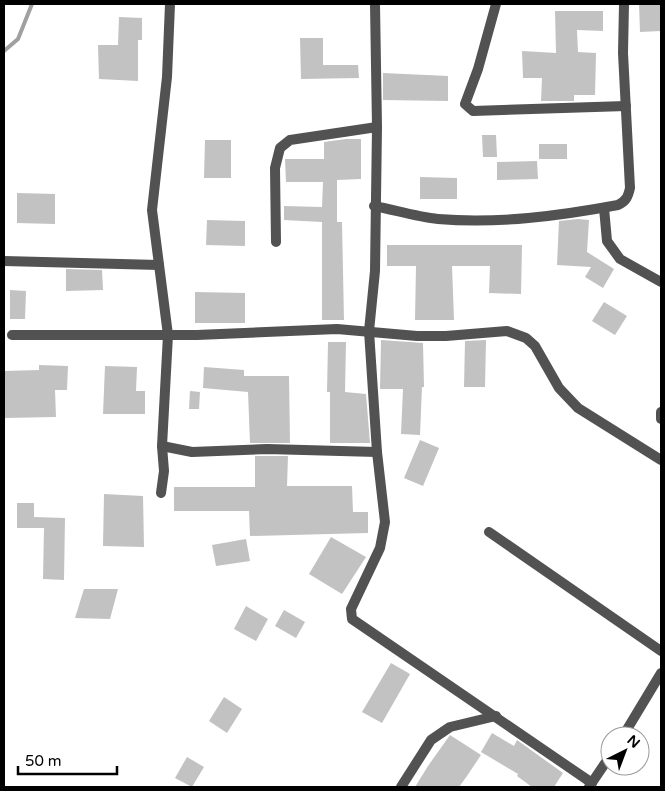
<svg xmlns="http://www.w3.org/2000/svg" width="665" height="791" font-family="'Varela Round',sans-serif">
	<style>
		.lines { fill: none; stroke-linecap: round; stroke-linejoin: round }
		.stream { stroke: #a0a0a0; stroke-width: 4 }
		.building { fill: #c2c2c2 }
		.minor { stroke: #525252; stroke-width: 10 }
	</style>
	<rect width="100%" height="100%" fill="#fff"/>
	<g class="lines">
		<path class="stream" d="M4,51L18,39L32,4"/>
	</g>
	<g class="building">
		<path d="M639,4H660L661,31L640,32Z"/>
		<path d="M555,11H603V31L577,30L578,52L596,53L595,95H574V101H541L542,78H523L522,51L556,53Z"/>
		<path d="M119,17L142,18V40H138V81L99,79L98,45H118Z"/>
		<path d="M300,38H323V65H358L359,78L301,79Z"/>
		<path d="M383,73L448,76V101L383,100Z"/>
		<path d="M482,135H496L497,157H483Z"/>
		<path d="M346,139H361V179L337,180V222H342L344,320H322V222L284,220V206L322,207L323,182H286L285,159H324V142Z"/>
		<path d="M205,140H231V178H204Z"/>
		<rect x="539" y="144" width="28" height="15"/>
		<path d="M537,161L538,179L497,180V162Z"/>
		<path d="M420,177L457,178V199H420Z"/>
		<path d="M17,193L55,194V224L17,223Z"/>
		<path d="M578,219L589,220L587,252L614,269L603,288L585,277L591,267L557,265L559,221Z"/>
		<path d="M207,220L245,221V246L206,245Z"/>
		<path d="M387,245H522L521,294L489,293L490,266H452L454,320H415L416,266H387Z"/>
		<path d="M66,269L102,270L103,290L66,291Z"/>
		<path d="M10,290L26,291L25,319H10Z"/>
		<path d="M195,292L245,293V323H195Z"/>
		<path d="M604,302L627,316L615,335L592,321Z"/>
		<path d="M381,340L423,343L424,387H422L420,435L401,434L403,389H380Z"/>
		<path d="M486,340L485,387H464L465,341Z"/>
		<path d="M328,342H346L345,392L366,394L370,443H330V392H327Z"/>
		<path d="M39,365L68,366L67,390H55L56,417L4,418V371L39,370Z"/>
		<path d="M105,366L137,367L136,391H145V414H103Z"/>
		<path d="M204,367L244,370V376H289L290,443H250L248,392L203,388Z"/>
		<path d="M190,391L200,392L199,409H189Z"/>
		<path d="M420,440L439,448L423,486L404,478Z"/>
		<path d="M255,456H288L287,486H352L353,512H368V533L250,536L249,511H174V487H255Z"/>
		<path d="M104,494L143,496L144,547L103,546Z"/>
		<path d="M17,503H34V517L65,518L64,580L43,579L44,528H17Z"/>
		<path d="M331,537L366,557L342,594L309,574Z"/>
		<path d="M246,539L250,561L216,566L212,545Z"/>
		<path d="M84,589H118L110,619L75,618Z"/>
		<path d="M246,606L268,619L256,641L234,629Z"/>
		<path d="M284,610L305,622L296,638L275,626Z"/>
		<path d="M391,663L410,674L382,723L362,712Z"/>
		<path d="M224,697L242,709L227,733L209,721Z"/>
		<path d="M492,733L514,746L517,740L563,773L554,787H532L517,776L518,774L481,752Z"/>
		<path d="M450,735L481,755L467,776L459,787H415L428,766Z"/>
		<path d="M187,757L204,767L192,787L175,778Z"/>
	</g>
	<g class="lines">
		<g class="minor">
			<path d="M375,4L377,127L375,271L369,331L377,452L385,522L380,548L351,609L352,619L592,783"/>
			<path d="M496,4L478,69L465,104L473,111L626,106"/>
			<path d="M374,206C395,210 417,217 438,219C498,224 559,216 618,205C626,201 628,197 630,188L623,53L624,4"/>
			<path d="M604,208L607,241L620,259L661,282"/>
			<path d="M276,242L275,168L280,148L290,140L377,127"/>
			<path d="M4,261L159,265"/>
			<path d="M12,335H197L337,329L417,336H446L507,331L526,338L535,346L559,388L578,408L661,460"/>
			<path d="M661,412V419"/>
			<path d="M162,446L192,452L267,449L377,452"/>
			<path d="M161,493L164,471L162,446L168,335L152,210L167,77L170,4"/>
			<path d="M489,532L661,651"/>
			<path d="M623,736L661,673"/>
			<path d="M401,787L431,740L450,727L496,716"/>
			<path d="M589,787L610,756"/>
		</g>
	</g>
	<rect width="665" height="791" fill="none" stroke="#000000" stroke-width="10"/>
	<g transform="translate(625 751) rotate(42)"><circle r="24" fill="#ffffff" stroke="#999999"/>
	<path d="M0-4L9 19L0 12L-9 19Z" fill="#000000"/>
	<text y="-8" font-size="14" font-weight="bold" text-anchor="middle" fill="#000000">N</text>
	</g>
	<path d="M18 766v8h99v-8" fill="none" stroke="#000000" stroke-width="2.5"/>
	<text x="25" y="766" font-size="15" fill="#000000" stroke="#ffffff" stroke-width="4" paint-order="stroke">50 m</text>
</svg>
